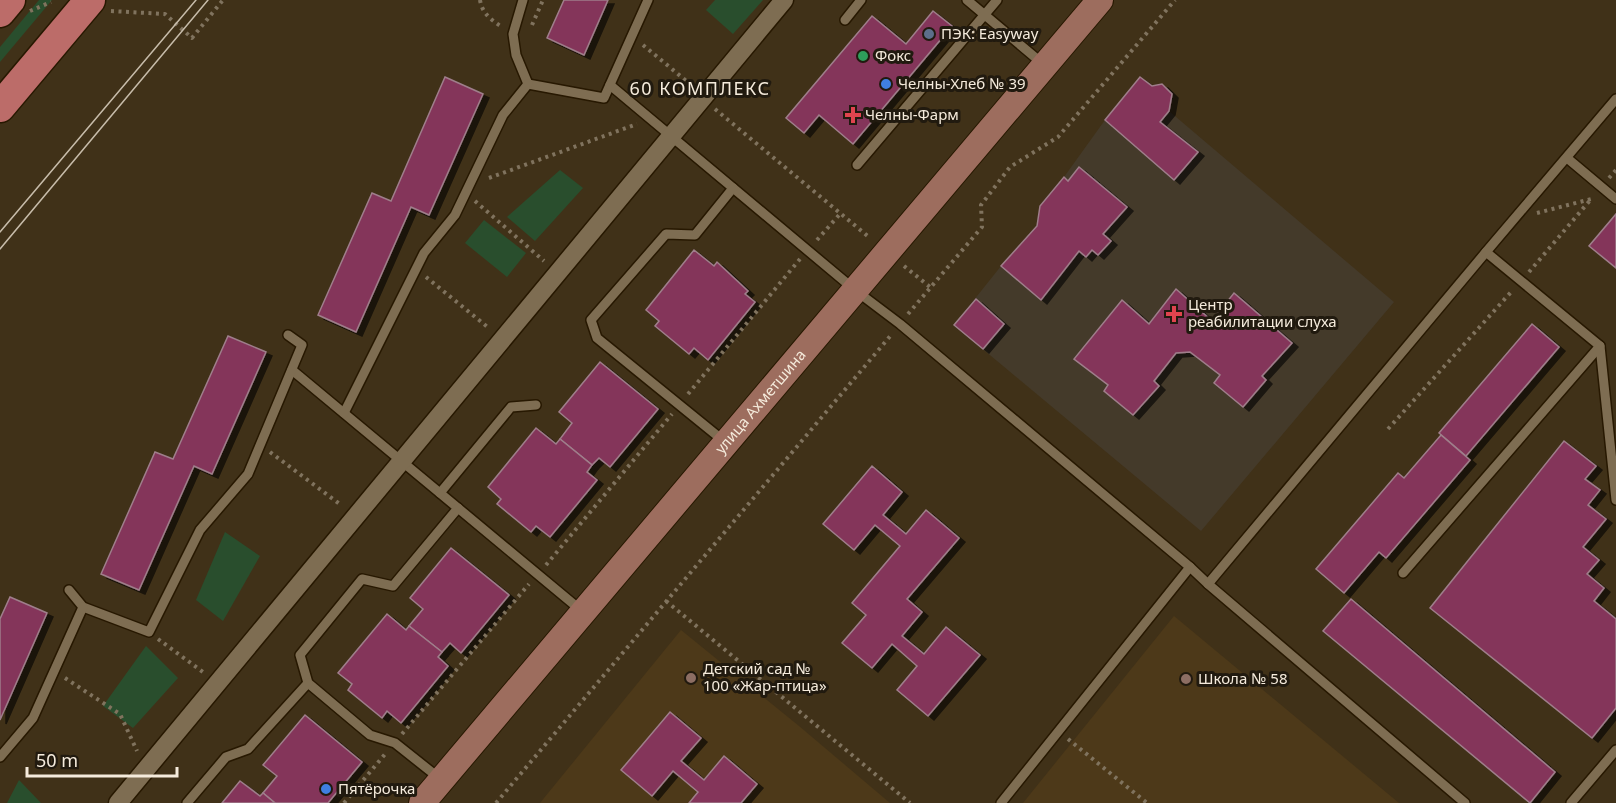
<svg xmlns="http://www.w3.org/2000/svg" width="1616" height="803" font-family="'Noto Sans',sans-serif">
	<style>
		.built { fill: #4d3919 }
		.medical { fill: #443a2a }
		.green { fill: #294e2d }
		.building { fill: #84365a; stroke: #9f7e8b; stroke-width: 1.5; filter: url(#shadow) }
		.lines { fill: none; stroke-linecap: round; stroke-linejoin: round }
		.lane-casing { stroke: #271801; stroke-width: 12 }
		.street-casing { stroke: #271801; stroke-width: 21 }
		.secondary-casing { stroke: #271801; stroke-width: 28 }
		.primary-casing { stroke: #271801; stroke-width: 33 }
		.path { stroke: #80735e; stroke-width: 4; stroke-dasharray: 3 4.5; stroke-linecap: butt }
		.lane { stroke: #7e6d52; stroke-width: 9 }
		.street { stroke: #7e6d52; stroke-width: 18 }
		.secondary { stroke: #9d6d5e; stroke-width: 26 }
		.primary { stroke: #bc6c69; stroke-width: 30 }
		.tram { stroke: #c7bcaa; stroke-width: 1.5 }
		.service-dot { fill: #5c6f8a; stroke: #211a0f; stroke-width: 2 }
		.leisure-dot { fill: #2e9e5b; stroke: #211a0f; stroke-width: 2 }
		.shop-dot { fill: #3f7fe0; stroke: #211a0f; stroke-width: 2 }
		.health-dot { fill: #e0444e; stroke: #211a0f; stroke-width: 2 }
		.education-dot { fill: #8d6e63; stroke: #211a0f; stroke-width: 2 }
		.labels { text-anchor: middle; stroke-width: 6; stroke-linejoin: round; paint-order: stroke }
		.poi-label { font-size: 15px; fill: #f5ebdc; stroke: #211a0f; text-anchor: start }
		.street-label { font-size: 15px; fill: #f5ebdc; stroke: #211a0f }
		.quarter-label { font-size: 18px; letter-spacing: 1.5px; fill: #f5ebdc; stroke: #211a0f }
	</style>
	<defs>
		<filter id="shadow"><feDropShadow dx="6" dy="4" stdDeviation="0" flood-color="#0009"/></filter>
	</defs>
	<rect width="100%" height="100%" fill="#403118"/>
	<g class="built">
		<path d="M1174,616L1399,803H1023Z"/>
		<path d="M681,630L799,726L890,803H540Z"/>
	</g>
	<path class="medical" d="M1140,77L1152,86L1162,84L1172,94L1169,111L1394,302L1201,531L954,325L1001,266L1037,226L1040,206L1064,177L1105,120Z"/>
	<g class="green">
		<path d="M39,0H52L0,62V47Z"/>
		<path d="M715,0H763L733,34L706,10Z"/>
		<path d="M560,170L583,188L535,241L507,217Z"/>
		<path d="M484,220L526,253L507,277L465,243Z"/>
		<path d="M225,532L260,556L223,621L196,600Z"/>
		<path d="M146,646L178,678L133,728L103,706Z"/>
		<path d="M19,780L41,803H7Z"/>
	</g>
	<g class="building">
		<path d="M564,0H608L584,55L547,38Z"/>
		<path d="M933,11L952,26L853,144L819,115L804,133L786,118L872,16L906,44Z"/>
		<path d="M445,77L483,94L429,215L411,207L356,332L318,315L372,193L391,201Z"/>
		<path d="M1140,77L1152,86L1162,84L1172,94L1169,111L1160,122L1198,152L1174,180L1105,120Z"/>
		<path d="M1079,167L1127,207L1103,234L1111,241L1098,255L1092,250L1086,257L1079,251L1041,300L1001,266L1037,226L1040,206L1064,177L1068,181Z"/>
		<path d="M1616,214V268L1589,246Z"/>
		<path d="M694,250L714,266L717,262L748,291L745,294L755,302L708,360L694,348L689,354L655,326L659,321L646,310Z"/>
		<path d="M1176,289L1212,321L1234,293L1292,343L1262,376L1266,380L1243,407L1214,383L1220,375L1190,352L1176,353L1154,381L1159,386L1133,415L1104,391L1108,385L1074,359L1122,300L1149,324Z"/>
		<path d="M976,299L1004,324L983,349L954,325Z"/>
		<path d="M1532,324L1559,347L1466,456L1439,433Z"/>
		<path d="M228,336L266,352L212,474L194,466L139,590L101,574L155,452L173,459Z"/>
		<path d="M600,362L658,409L610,467L599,458L592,465L560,439L572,423L559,412Z"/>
		<path d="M536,428L556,444L560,439L592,465L587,472L597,480L550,537L536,526L531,532L497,504L501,499L488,487Z"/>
		<path d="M1441,435L1470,460L1386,558L1379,552L1344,593L1316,569L1398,473L1404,478Z"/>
		<path d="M1564,441L1596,466L1585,479L1600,490L1588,505L1606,519L1583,547L1599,560L1587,574L1604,588L1594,601L1616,619V708L1592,738L1430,608Z"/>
		<path d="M872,466L902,492L883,515L906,534L926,510L959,538L907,599L922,612L902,636L924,654L946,627L980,655L928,716L897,690L917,666L892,644L872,668L842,643L866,615L852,603L900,546L875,525L854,550L823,524Z"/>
		<path d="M451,548L509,595L461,653L450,643L442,652L409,626L423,609L410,598Z"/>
		<path d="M10,597L47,613L0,720V619Z"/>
		<path d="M1351,599L1555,772L1530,803L1323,631Z"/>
		<path d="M387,614L406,630L409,626L442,652L438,657L448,666L401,723L387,711L382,718L348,690L352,684L338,673Z"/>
		<path d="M670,712L701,738L681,761L704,780L724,756L757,784L741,803H689L698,792L673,771L652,796L621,770Z"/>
		<path d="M305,715L362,762L328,803H275L263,793L277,776L263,765Z"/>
		<path d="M240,781L260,796L263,793L275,803H222Z"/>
	</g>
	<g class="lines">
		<g class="lane-casing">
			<g id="lane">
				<path d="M523,0L513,34L516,55L528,84"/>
				<path d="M967,0L1043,64"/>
				<path d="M845,20L861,0"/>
				<path d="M528,84L604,98L648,0"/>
				<path d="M610,85L855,290L900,324L1190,567L1208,584L1465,803"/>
				<path d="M1567,158L1616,199"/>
				<path d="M857,165L997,0"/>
				<path d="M1486,252L1600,346L1616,500"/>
				<path d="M292,370L583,612"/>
				<path d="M344,413L424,253L455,215L503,115L528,84"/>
				<path d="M725,442L597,338L591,320L666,234L695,235L733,188"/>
				<path d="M440,493L511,407L536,405"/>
				<path d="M1403,573L1600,346"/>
				<path d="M1208,584L1486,252L1616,99"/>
				<path d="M69,590L83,607L149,632L200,530L248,474L302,345L288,335"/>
				<path d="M0,757L33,718L83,607"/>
				<path d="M439,778L395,743L370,735L308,683L300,655L362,579L393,586L458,508"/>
				<path d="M187,803L226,757L248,749L308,683"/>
				<path d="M1001,803L1190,567"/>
				<path d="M1571,803L1616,750"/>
			</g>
		</g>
		<g class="street-casing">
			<path id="street" d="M118,803L784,0"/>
		</g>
		<g class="secondary-casing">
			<g id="secondary">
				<path id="s1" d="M422,803L1100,0"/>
			</g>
		</g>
		<g class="primary-casing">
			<g id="primary">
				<path d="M0,12L10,0"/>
				<path d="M0,107L90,0"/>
			</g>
		</g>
		<g class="path">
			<path d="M480,0C482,13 491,20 502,27"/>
			<path d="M30,11L51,2"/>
			<path d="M111,11L165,14L192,38L223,0"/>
			<path d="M532,25L543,0"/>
			<path d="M643,45L690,84"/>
			<path d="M715,109L870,238"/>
			<path d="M489,178L637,124"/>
			<path d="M1609,178L1616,170"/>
			<path d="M475,201L544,261"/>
			<path d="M1537,213L1591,199"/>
			<path d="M817,240L840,214"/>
			<path d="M904,266L930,287"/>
			<path d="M1529,272L1592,198"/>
			<path d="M426,277L490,329"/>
			<path d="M908,314L982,227L981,205L1010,167L1058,137L1175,0"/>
			<path d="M688,394L800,259"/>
			<path d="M1388,429L1512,291"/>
			<path d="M270,452L341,505"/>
			<path d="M546,565L672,414"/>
			<path d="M666,601L910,803"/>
			<path d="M158,639L203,672"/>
			<path d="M65,678L120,714L137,751"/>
			<path d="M402,734L529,584"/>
			<path d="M1068,739L1147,803"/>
			<path d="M344,803L386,753"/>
			<path d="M496,803L892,334"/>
		</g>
		<use href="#lane" class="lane"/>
		<use href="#street" class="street"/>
		<use href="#secondary" class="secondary"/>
		<use href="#primary" class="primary"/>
		<g class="tram">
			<path d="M0,232L196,0"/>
			<path d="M0,249L208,0"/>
		</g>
	</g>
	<circle class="service-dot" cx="929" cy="34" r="6"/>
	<circle class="leisure-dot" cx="863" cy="56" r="6"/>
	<g class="shop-dot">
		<circle cx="886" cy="84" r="6"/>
		<circle cx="326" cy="789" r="6"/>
	</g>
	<g class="health-dot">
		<path d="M850 106h6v6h6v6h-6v6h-6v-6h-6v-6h6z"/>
		<path d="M1171 305h6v6h6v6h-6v6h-6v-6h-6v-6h6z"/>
	</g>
	<g class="education-dot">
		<circle cx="691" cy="678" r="6"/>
		<circle cx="1186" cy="679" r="6"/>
	</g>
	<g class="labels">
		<g class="poi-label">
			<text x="941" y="39">ПЭК: Easyway</text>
			<text x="875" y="61">Фокс</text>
			<text x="898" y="89">Челны-Хлеб № 39</text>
			<text x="865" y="120">Челны-Фарм</text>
			<text x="1188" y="310">Центр<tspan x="1188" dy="17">реабилитации слуха</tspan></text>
			<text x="703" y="674">Детский сад №<tspan x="703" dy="17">100 «Жар-птица»</tspan></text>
			<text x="1198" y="684">Школа № 58</text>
			<text x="338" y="794">Пятёрочка</text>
		</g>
		<g class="street-label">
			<text dy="5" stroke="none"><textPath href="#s1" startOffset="525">улица Ахметшина</textPath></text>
		</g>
		<g class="quarter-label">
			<text x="700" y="95">60 КОМПЛЕКС</text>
		</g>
	</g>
	<path d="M27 767v9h150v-9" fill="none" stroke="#f5ebdc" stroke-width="3"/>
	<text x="36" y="767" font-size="18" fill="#f5ebdc" stroke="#211a0f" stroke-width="4.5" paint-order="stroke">50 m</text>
</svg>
